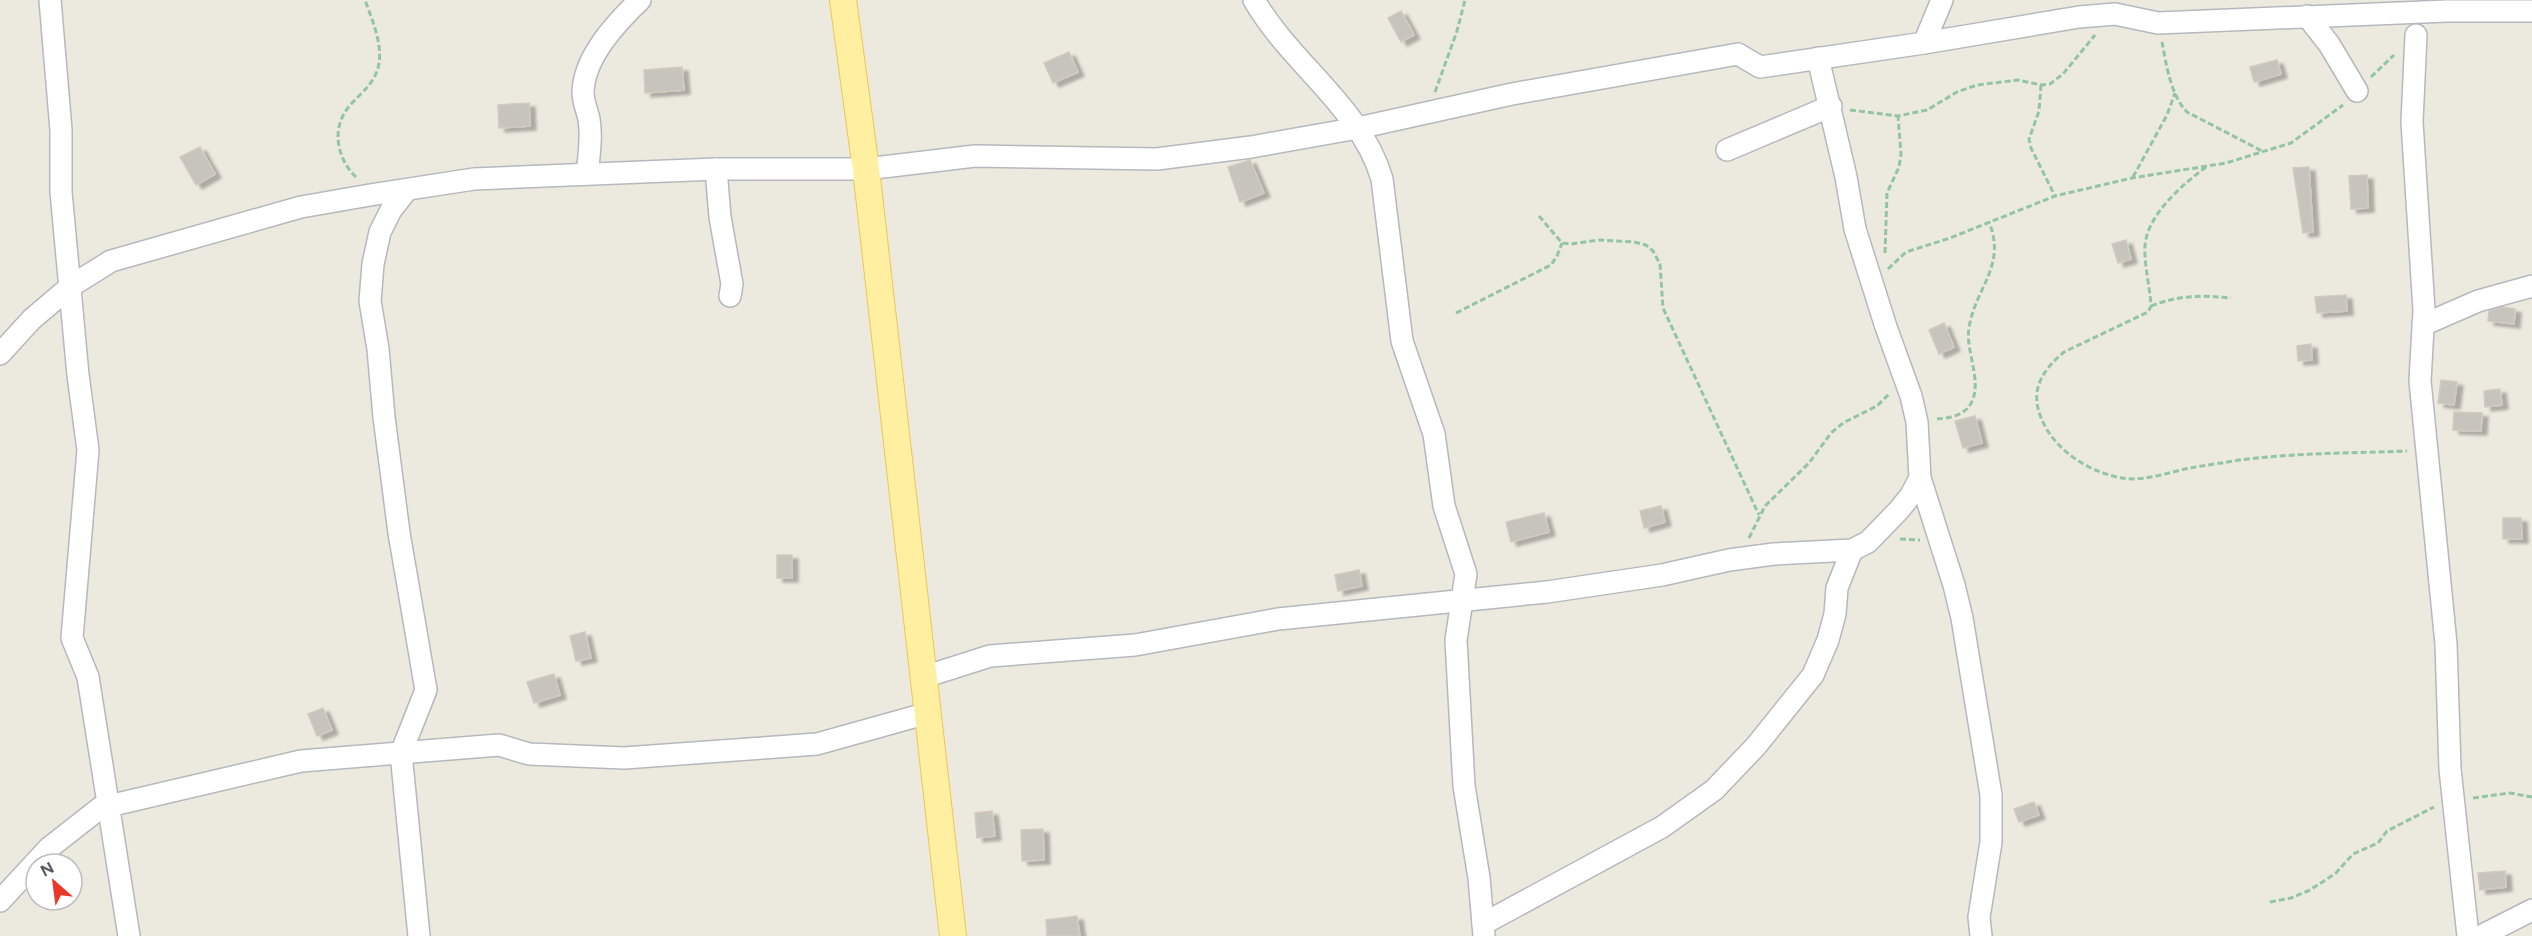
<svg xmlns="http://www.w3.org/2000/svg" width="2532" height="936" font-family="Figtree,sans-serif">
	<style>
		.building { fill: #c7c4bd; stroke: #d0cbbe; stroke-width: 1.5; filter: url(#shadow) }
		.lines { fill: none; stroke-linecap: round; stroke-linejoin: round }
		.minor-casing { stroke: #b5b8bd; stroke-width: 24 }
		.major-casing { stroke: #f2c552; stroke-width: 28 }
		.path { stroke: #94c5a2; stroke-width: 3; stroke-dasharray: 6 3; stroke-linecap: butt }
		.minor { stroke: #fff; stroke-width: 21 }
		.major { stroke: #fff0a1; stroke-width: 26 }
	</style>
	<defs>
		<filter id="shadow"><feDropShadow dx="6" dy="4" stdDeviation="1.5" flood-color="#0004"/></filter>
	</defs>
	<rect width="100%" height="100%" fill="#ece9df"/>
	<g class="building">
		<path d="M1401,11L1414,35L1401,42L1388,18Z"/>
		<path d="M1069,52L1078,72L1053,83L1044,63Z"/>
		<path d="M2277,60L2281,74L2254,82L2250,67Z"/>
		<path d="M682,67L684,90L645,93L644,70Z"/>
		<path d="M529,103L530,126L499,128L498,105Z"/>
		<path d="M200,147L215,174L196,185L180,157Z"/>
		<path d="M1250,160L1264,193L1240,202L1228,167Z"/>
		<path d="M2309,167L2313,232L2303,233L2293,168Z"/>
		<path d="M2367,175L2368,208L2351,209L2349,176Z"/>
		<path d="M2126,240L2131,259L2118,263L2112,244Z"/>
		<path d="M2346,295L2347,311L2317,313L2315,297Z"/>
		<path d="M2502,307L2515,309L2514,324L2488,321L2489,311Z"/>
		<path d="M1944,323L1954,347L1939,354L1929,330Z"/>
		<path d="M2311,344L2312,360L2298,361L2297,346Z"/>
		<path d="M2441,380L2457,382L2454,405L2438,403Z"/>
		<path d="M2500,389L2502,405L2485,407L2484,391Z"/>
		<path d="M2454,412L2482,413L2481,431L2453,430Z"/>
		<path d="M1975,416L1982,443L1963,448L1955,421Z"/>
		<path d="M1661,506L1665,522L1644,528L1640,511Z"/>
		<path d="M1544,513L1549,532L1511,542L1506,522Z"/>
		<path d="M2503,518H2521L2522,539H2503Z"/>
		<rect x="777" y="555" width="15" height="23"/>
		<path d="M1359,570L1362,586L1338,591L1335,575Z"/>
		<path d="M585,632L591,658L576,661L570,636Z"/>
		<path d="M554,674L560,695L534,703L527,682Z"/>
		<path d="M323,708L332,730L317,736L308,714Z"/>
		<path d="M2034,802L2039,815L2019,822L2014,809Z"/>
		<path d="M992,811L995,836L977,838L975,813Z"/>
		<path d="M1043,829L1044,860L1022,861L1021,830Z"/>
		<path d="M2505,871L2506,887L2480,890L2478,873Z"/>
		<path d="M1077,916L1080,936H1047L1046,920Z"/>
	</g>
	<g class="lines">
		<g class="minor-casing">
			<g id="minor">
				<path d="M50,0L61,130V192L78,375L88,450L72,638L88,677L129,936"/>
				<path d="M1254,0C1291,64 1361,107 1382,179L1402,341L1434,434L1444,506L1466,574L1456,640L1464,786L1479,878L1484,936"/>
				<path d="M2307,16L2329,44L2357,91"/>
				<path d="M2416,35L2412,122L2424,310L2420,381L2446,644L2450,769L2468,936"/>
				<path d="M1924,43L1942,0"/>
				<path d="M1727,150L1831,106"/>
				<path d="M716,169L720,217L732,284L730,296"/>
				<path d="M587,174C589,157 592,137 589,119C587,110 583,102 583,92C584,57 616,23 640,0"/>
				<path d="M406,191L391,210L380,232L373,264L370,301L378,349L384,417L399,533L426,690L401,753L419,936"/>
				<path d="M2423,325L2478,301L2532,286"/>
				<path d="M0,354L32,319L71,286L111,261L301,207L370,195L474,179L716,169H866L975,156L1157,159L1251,147L1358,128L1512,94L1738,54L1760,67L1924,43L2079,17L2115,14L2158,23L2447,11H2532"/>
				<path d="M1920,478L1954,585L1962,618L1991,795V842L1979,917L1981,936"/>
				<path d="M924,677L990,656L1135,645L1278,619L1547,592L1662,575L1729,560L1774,554L1852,550L1868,542L1899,510L1911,495L1920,478L1917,422L1911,396L1886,327L1855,229L1846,177L1818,58"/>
				<path d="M0,901L49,848L100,808L301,761L499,745L529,754L624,758L763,748L817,744L928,713"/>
				<path d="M1483,924L1662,827L1714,790L1756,746L1813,675L1828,640L1835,614L1837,588L1852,550"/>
				<path d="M2481,936L2532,910"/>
			</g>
		</g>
		<g class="major-casing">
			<path id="major" d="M843,0L866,169L953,936"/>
		</g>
		<g class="path">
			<path d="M2162,42C2166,64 2171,96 2187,112L2264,152"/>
			<path d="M2371,77L2394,55"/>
			<path d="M2041,85L2039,111L2029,139L2031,148L2055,196"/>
			<path d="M1435,92L1457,31L1465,0"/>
			<path d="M1850,110L1898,116L1927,110L1957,92L1977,85L2018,80L2041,85L2050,84L2063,74L2095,35"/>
			<path d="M2206,167C2182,185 2147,215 2145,246C2144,266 2150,286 2151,306L2148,312L2064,352C2044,369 2030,388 2040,415C2052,449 2088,472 2122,478C2144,482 2169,472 2190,468C2206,465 2223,463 2239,460C2295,453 2351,453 2407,451"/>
			<path d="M356,177C338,160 331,131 347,109C357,96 373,86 378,68C384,46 372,20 365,0"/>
			<path d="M2133,177L2167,115L2175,93"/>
			<path d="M1539,216L1562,243L1571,244L1599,240L1634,242L1646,245L1653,251L1660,264L1663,308L1759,515"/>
			<path d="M1885,253L1887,193L1899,167L1901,154L1898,116"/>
			<path d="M1888,269L1906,252L1950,238L2055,196L2132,178L2226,163L2291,143L2343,105"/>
			<path d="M2151,306C2179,295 2202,295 2231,298"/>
			<path d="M1456,313L1551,265L1557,256L1562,243"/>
			<path d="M1937,419C1948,418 1963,416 1970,405C1984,383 1965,352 1969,328C1975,288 2007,266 1989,222"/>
			<path d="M1749,538L1765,506L1809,463L1831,433L1843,423L1877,406L1889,394"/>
			<path d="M1900,539L1920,540"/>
			<path d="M2473,798L2510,793L2532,797"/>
			<path d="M2270,902L2291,898L2310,890L2336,873L2353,854L2378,843L2387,831L2434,807"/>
		</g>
		<use href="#minor" class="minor"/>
		<use href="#major" class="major"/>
	</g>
	<g transform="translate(54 882) rotate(332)"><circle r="28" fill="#ffffff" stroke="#bcbec0" stroke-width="1.5"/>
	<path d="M0-4.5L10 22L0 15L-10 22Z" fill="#ea3727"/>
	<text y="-9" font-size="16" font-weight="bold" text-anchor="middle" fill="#585c61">N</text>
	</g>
</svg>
